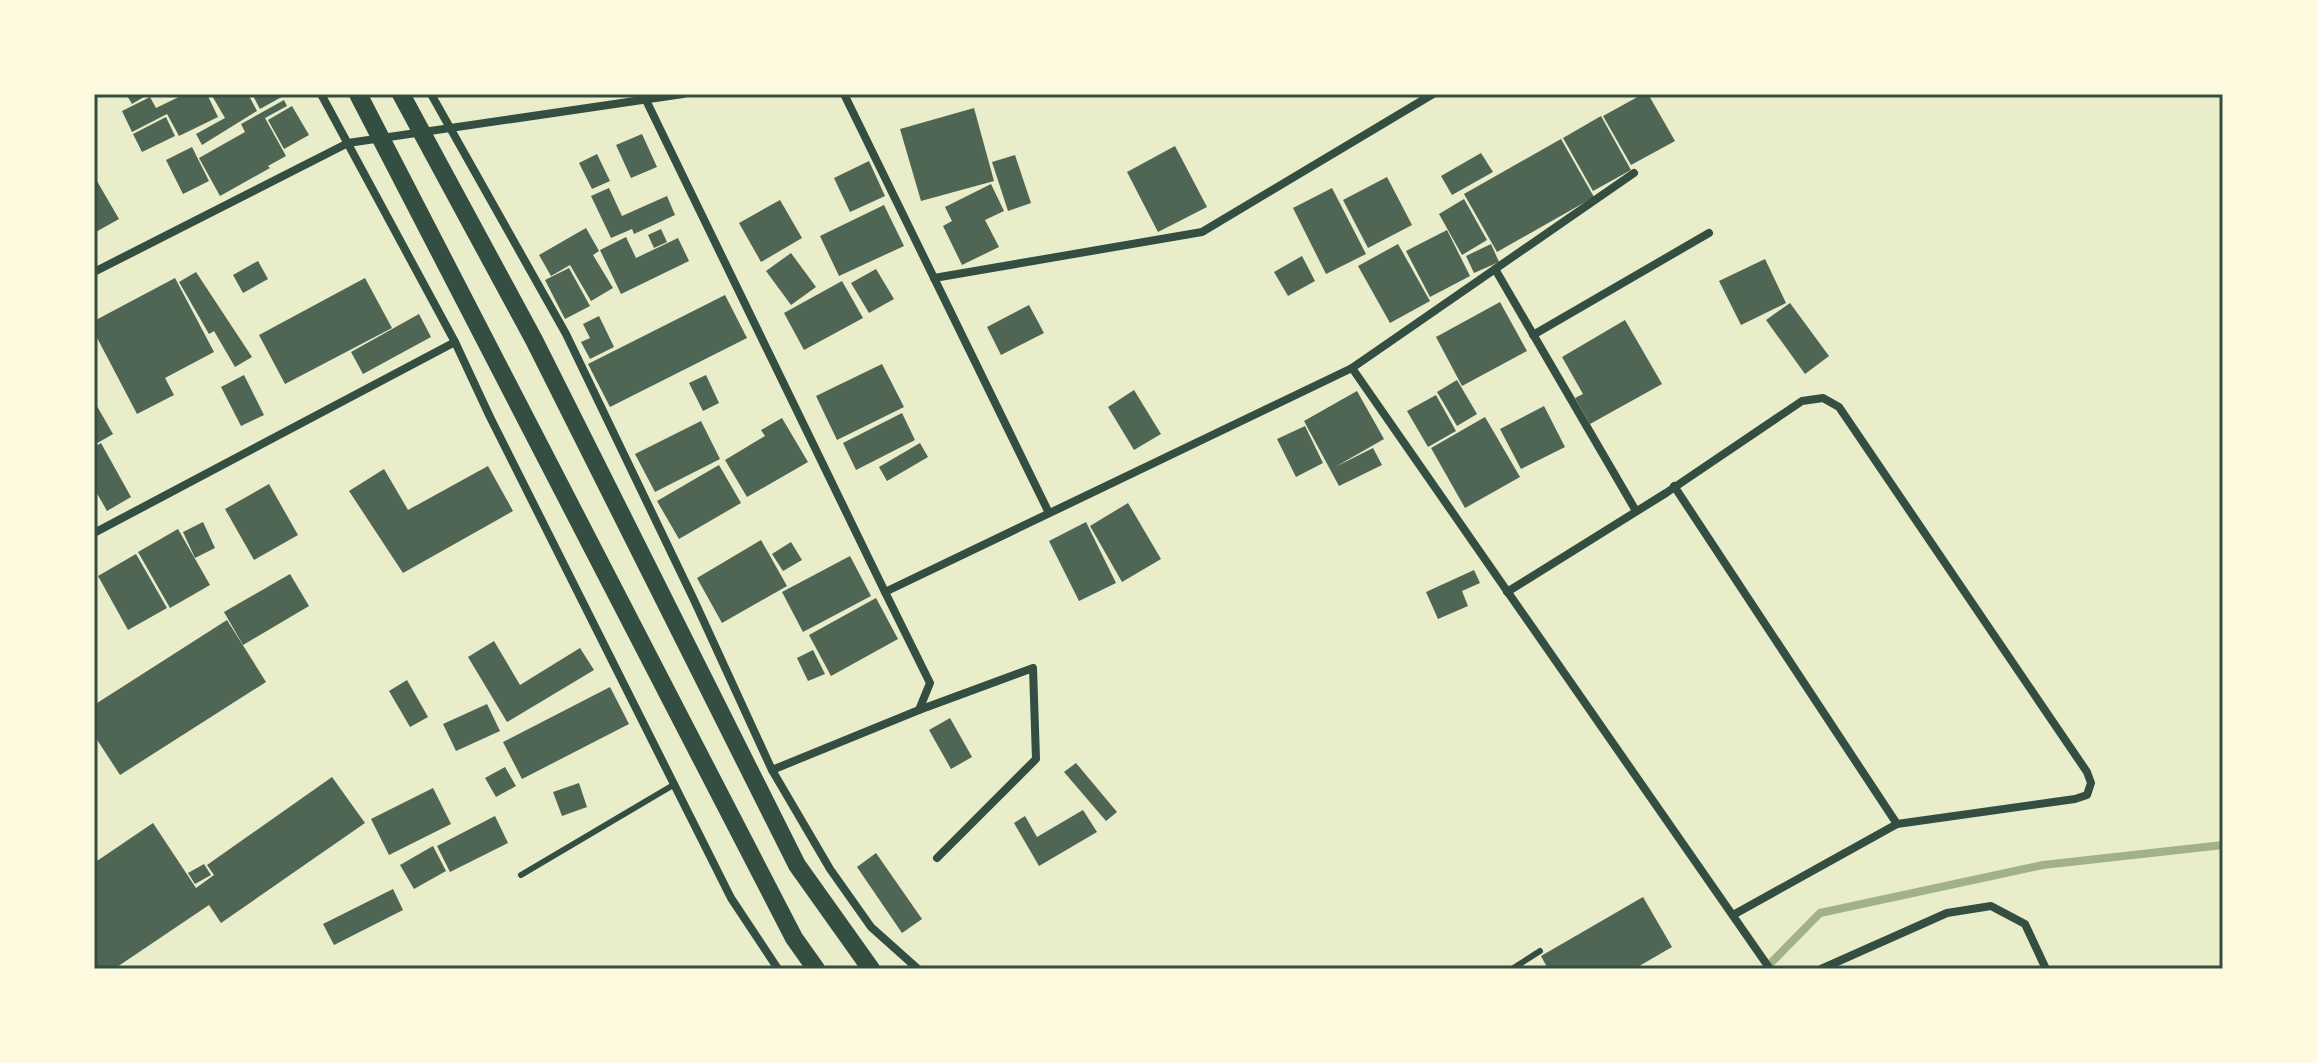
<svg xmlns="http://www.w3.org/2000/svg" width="2317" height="1063" font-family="Bitter,serif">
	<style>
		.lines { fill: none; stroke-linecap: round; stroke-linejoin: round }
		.stream { stroke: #a3b18a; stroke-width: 8 }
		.building { fill: #4f6655 }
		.service { stroke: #344e41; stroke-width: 6 }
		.minor { stroke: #344e41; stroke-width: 8 }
		.trunk { stroke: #344e41; stroke-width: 18 }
		.neatline { fill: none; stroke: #344e41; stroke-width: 3 }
	</style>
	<rect width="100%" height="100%" fill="#e9edc9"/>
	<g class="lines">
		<path class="stream" d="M1765,969L1820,913L2043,865L2223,845"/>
	</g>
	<g class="building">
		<path d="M126,94H149L132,104Z"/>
		<path d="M185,94H207L218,117L179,136L167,114L132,132L122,111L150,97L156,108Z"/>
		<path d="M211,94H248L257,111L202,145L196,134L225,118Z"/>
		<path d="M252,94H287L260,109Z"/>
		<path d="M1643,94H1648L1675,141L1631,165L1603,116Z"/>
		<path d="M284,100L287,106L265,118L286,156L268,166L270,168L220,196L199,158L245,132L241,124Z"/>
		<path d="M292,106L309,135L284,149L268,120Z"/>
		<path d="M974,108L994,181L921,201L900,129Z"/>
		<path d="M1601,116L1631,170L1593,191L1563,138Z"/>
		<path d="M166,117L175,136L142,152L133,134Z"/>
		<path d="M642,134L657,167L631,178L616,145Z"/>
		<path d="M1561,139L1594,197L1497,252L1464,194Z"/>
		<path d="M1175,146L1207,207L1158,232L1127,172Z"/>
		<path d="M192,147L209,181L183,194L166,160Z"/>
		<path d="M1481,153L1493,172L1452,195L1441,176Z"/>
		<path d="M597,154L610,181L592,189L579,163Z"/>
		<path d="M1015,155L1031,203L1008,211L992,162Z"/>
		<path d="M869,161L885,196L850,212L834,178Z"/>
		<path d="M94,176L119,219L94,233Z"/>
		<path d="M1387,177L1412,225L1368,248L1343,200Z"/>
		<path d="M991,184L1004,211L985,220L999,247L962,265L943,226L952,221L945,207Z"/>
		<path d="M609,188L622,216L667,196L675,215L634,234L632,229L611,238L591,196Z"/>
		<path d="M1332,188L1366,254L1326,274L1293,208Z"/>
		<path d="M1464,199L1487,240L1462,255L1439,214Z"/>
		<path d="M780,200L802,238L761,262L739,223Z"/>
		<path d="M884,205L904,246L839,276L820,236Z"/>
		<path d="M586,228L599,251L593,255L613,288L591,301L570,265L551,276L539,255Z"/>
		<path d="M661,229L667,242L654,248L648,235Z"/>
		<path d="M1447,230L1470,276L1430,297L1406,251Z"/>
		<path d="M626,237L636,258L678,238L689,261L621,294L600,250Z"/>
		<path d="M1398,244L1430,301L1390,323L1358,266Z"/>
		<path d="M1491,244L1499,262L1474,273L1466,256Z"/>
		<path d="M791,253L816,287L791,305L766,271Z"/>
		<path d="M1302,256L1315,281L1288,296L1274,272Z"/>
		<path d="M1765,259L1786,303L1741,325L1719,281Z"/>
		<path d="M258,261L268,279L243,293L233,275Z"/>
		<path d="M569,268L590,306L565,319L545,280Z"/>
		<path d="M876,269L894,299L869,313L851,283Z"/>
		<path d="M196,272L252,357L235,367L214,331L209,334L179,282Z"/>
		<path d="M175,278L214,352L165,378L174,395L137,414L94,332V321Z"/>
		<path d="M365,278L392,328L285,384L259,335Z"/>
		<path d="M842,281L863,318L804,350L784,313Z"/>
		<path d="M725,295L747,338L610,407L588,364Z"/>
		<path d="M1500,302L1527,351L1462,386L1436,337Z"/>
		<path d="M1790,303L1829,356L1805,374L1766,320Z"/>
		<path d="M1029,305L1044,333L1001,355L987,327Z"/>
		<path d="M419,314L431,337L363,374L351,352Z"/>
		<path d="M599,316L614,347L590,359L581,342L590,338L583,324Z"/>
		<path d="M1625,320L1662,384L1590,424L1575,398L1583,394L1562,357Z"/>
		<path d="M882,364L904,407L837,440L816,396Z"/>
		<path d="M244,375L264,415L241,426L221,387Z"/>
		<path d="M706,375L719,403L703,411L689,383Z"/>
		<path d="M1457,380L1477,414L1457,426L1437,392Z"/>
		<path d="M1134,390L1161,434L1134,450L1108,407Z"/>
		<path d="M1357,391L1384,439L1335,467L1373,448L1382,465L1339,486L1304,421Z"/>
		<path d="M1436,395L1456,431L1428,447L1407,411Z"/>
		<path d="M94,401L113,434L94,445Z"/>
		<path d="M1544,406L1565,447L1521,469L1500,429Z"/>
		<path d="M902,413L915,440L856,470L843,443Z"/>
		<path d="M1485,417L1520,477L1465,508L1431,448Z"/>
		<path d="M782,418L808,462L747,497L725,460L765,436L761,430Z"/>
		<path d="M701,421L720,459L655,492L635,454Z"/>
		<path d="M1305,426L1323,463L1296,477L1277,439Z"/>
		<path d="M101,443L131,497L107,511L94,488V447Z"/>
		<path d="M920,443L928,457L887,481L879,467Z"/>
		<path d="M719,465L741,503L679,539L657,501Z"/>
		<path d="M488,466L513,511L403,573L349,491L384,469L408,510Z"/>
		<path d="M269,484L298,535L254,560L225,509Z"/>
		<path d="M1128,503L1161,559L1122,582L1090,526Z"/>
		<path d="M203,522L215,548L195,558L183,532Z"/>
		<path d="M1086,522L1116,583L1079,601L1049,541Z"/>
		<path d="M178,529L210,585L170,608L138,552Z"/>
		<path d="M761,540L787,586L722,623L697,578Z"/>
		<path d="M791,542L802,560L783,571L772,554Z"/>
		<path d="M136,554L167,608L128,630L98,576Z"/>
		<path d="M850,556L871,596L803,632L782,592Z"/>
		<path d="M1474,570L1480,583L1462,591L1468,606L1438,619L1426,592Z"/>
		<path d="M290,574L309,606L243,645L224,612Z"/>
		<path d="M876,598L898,639L831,676L809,635Z"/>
		<path d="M227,620L266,682L120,775L94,735V705Z"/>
		<path d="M494,641L520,685L580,648L594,670L507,722L468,657Z"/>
		<path d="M813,650L825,674L808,681L797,658Z"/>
		<path d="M407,680L428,717L410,727L389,691Z"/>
		<path d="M610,687L629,724L522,779L503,742Z"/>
		<path d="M487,704L500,731L456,751L443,724Z"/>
		<path d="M950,718L972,757L951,769L929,730Z"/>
		<path d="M1076,763L1117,812L1106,821L1064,772Z"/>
		<path d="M505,767L516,786L496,797L485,778Z"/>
		<path d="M332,777L365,823L221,923L209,905L114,969H94V863L153,823L196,888L214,875L207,865Z"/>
		<path d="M579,783L587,807L562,816L553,792Z"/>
		<path d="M433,788L451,824L389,855L371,819Z"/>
		<path d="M1083,810L1097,832L1039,866L1014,823L1025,816L1037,837Z"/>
		<path d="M495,816L508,843L450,872L437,846Z"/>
		<path d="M433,846L446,871L414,889L400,865Z"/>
		<path d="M876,853L922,919L902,933L857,867Z"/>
		<path d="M204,864L211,875L195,884L188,873Z"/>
		<path d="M393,889L403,910L334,945L323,924Z"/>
		<path d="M1643,897L1672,947L1634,969H1548L1541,956Z"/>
	</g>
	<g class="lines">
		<g class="service">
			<path d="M521,875L675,784"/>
			<path d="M1512,969L1540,951"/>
		</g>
		<g class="minor">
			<path d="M321,94L455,342L490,417L731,898L778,969"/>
			<path d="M431,94L566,334L694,600L772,770L830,869L871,927L918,969"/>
			<path d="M643,94L885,592L1352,368L1770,969"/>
			<path d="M844,94L1049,513"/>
			<path d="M1495,269L1636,511"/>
			<path d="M94,272L348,143L683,94"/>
			<path d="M934,278L1202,232L1433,94"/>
			<path d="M1533,335L1709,233"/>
			<path d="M1352,368L1634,173"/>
			<path d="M1674,486L1897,824"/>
			<path d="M94,533L455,342"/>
			<path d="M1507,592L1666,493L1802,401L1823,398L1839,407L2087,772L2091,783L2087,795L2075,799L1897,824L1733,915"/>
			<path d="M919,710L1033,668L1036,759L937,858"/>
			<path d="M772,770L919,710L930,683L885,592"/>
			<path d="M1821,969L1947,913L1991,906L2025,924L2046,969"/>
		</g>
		<g class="trunk">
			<path d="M358,94L794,938L816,969"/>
			<path d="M401,94L534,340L797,865L871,969"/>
		</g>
	</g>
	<rect width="2317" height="1063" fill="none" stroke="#fefae0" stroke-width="192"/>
	<rect x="96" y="96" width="2125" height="871" class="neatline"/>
</svg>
